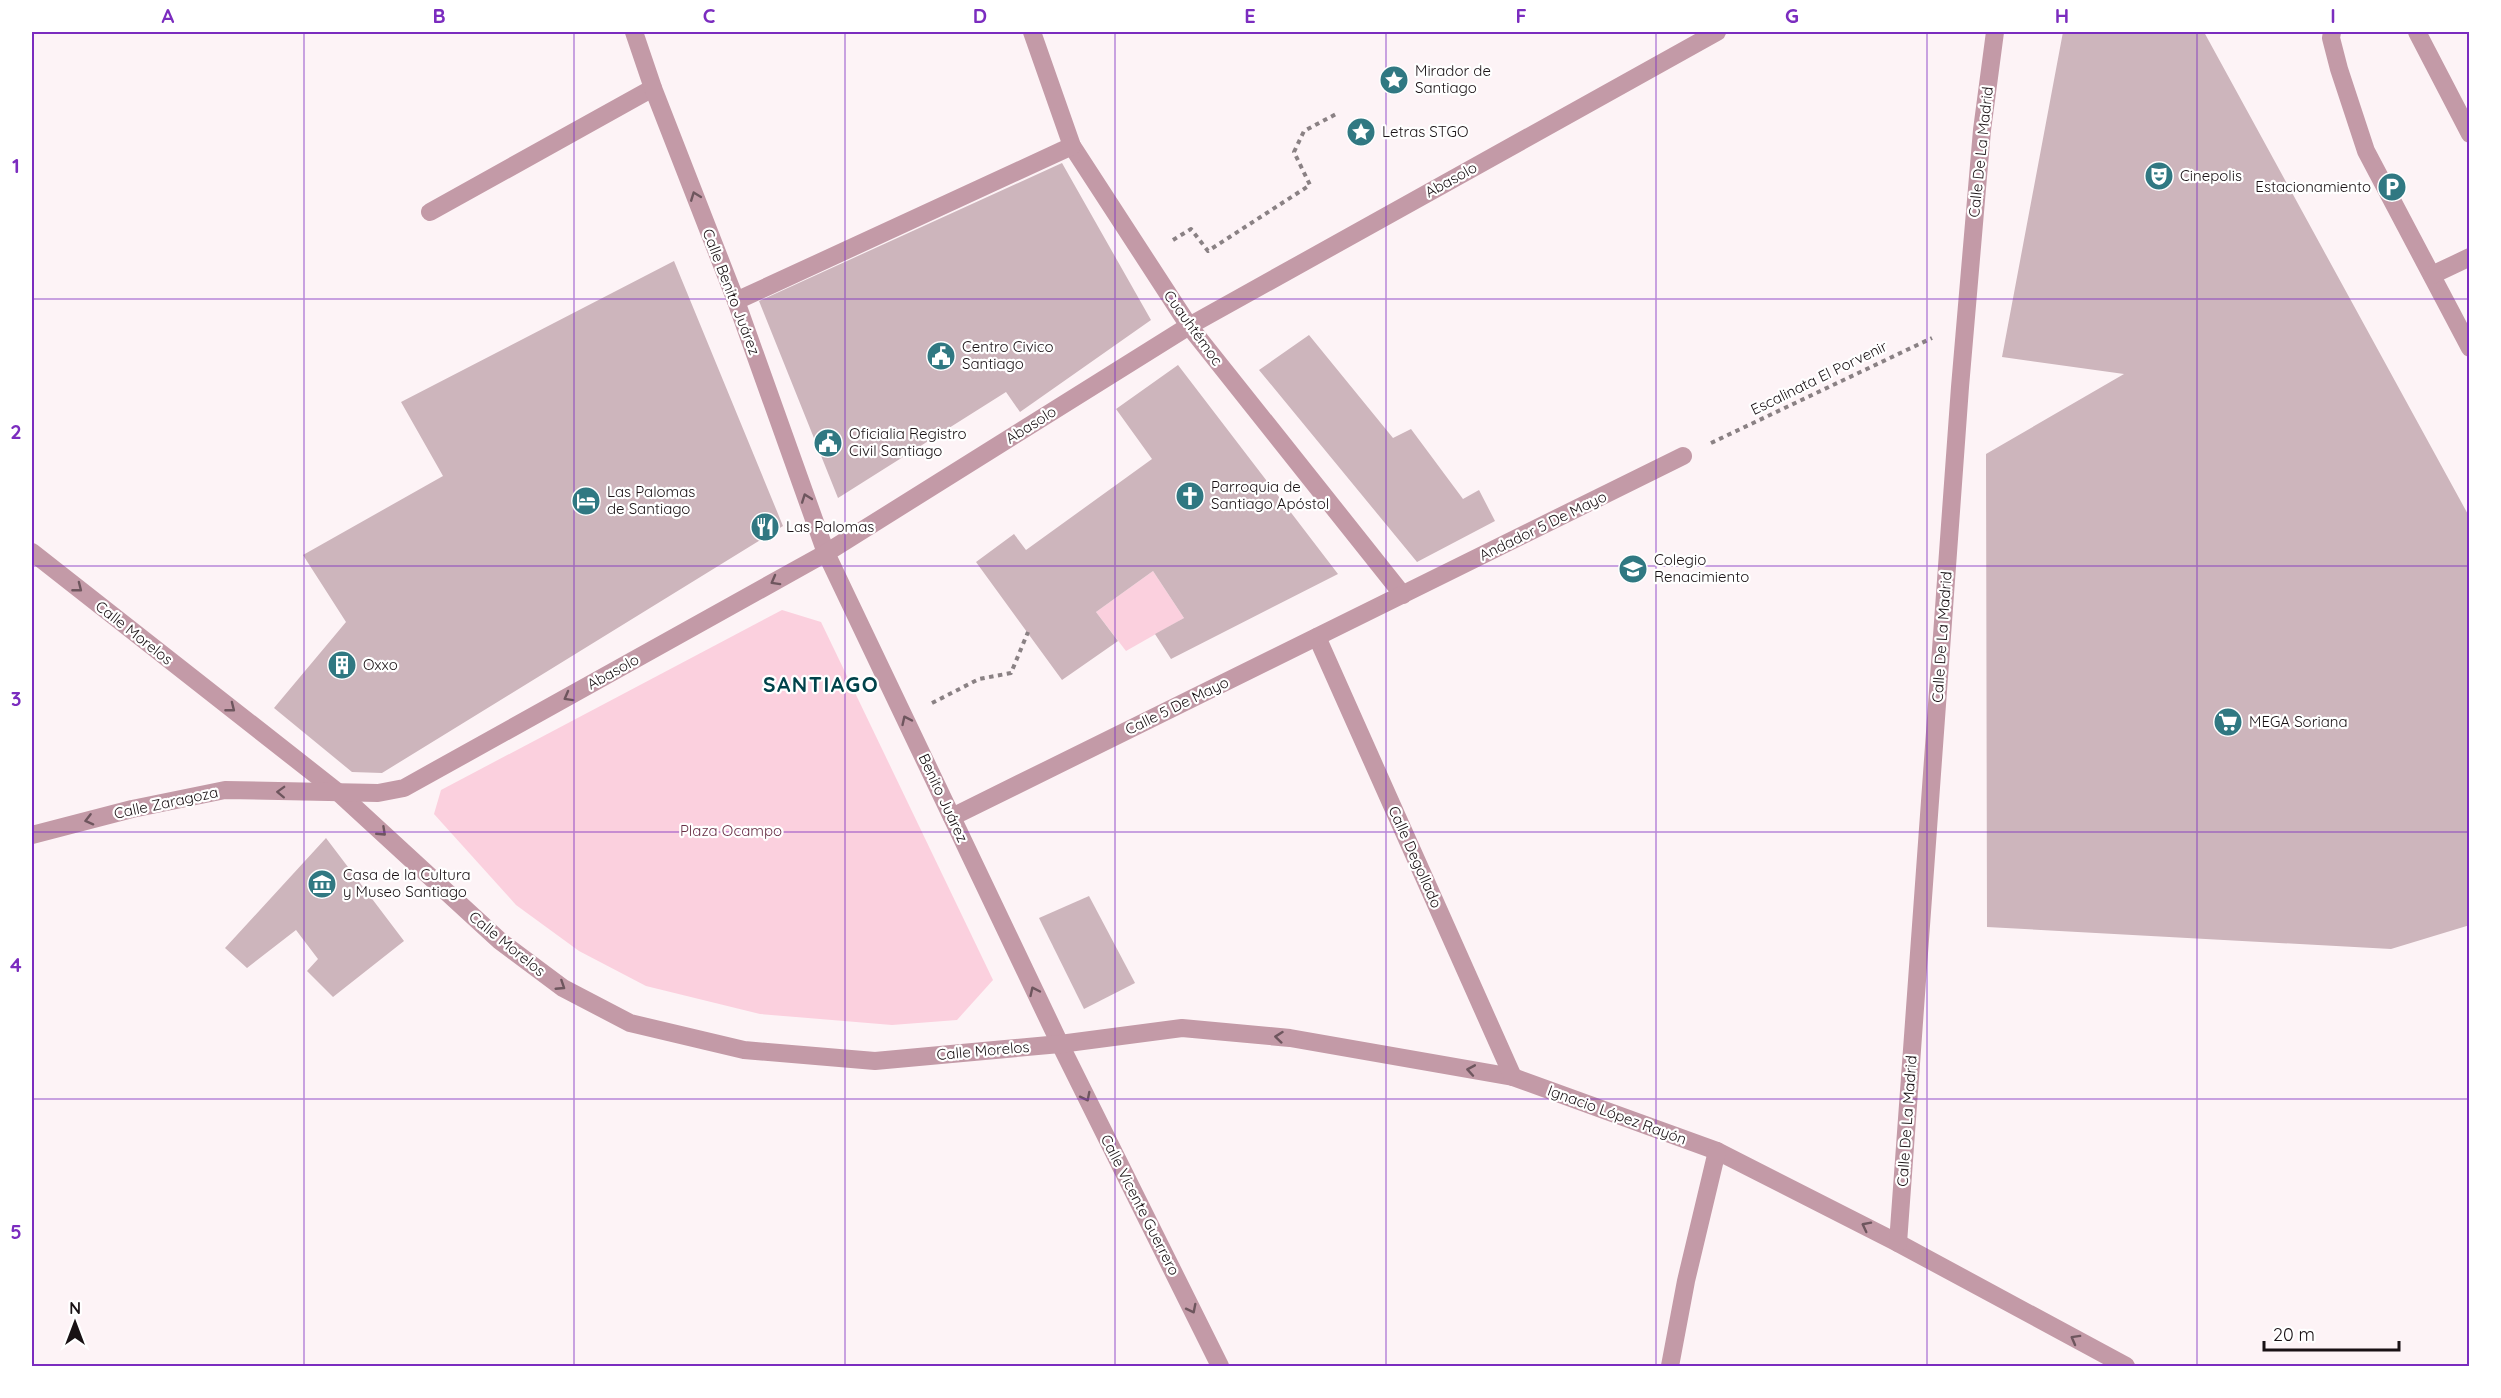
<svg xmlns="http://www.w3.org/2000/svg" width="2501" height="1398" font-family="Quicksand,sans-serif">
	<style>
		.green { fill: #fbd0de }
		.building { fill: #cdb5bc }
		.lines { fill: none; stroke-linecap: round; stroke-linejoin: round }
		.path { stroke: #8a8184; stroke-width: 4; stroke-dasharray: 4.5 4.5; stroke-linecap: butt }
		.service { stroke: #c39aa7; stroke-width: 18 }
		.minor { stroke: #c39aa7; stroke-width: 18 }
		.tertiary { stroke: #c39aa7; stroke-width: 18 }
		.oneway { stroke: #6e565e }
		.grid { fill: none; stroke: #7b2cbf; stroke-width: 1.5; stroke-opacity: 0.55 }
		.labels { text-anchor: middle; stroke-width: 4.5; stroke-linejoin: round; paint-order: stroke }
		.poi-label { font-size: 15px; fill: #191114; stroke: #fff; text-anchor: start }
		.street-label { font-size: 15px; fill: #191114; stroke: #fff }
		.park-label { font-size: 15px; fill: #682f45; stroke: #fff }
		.district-label { font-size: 21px; font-weight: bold; letter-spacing: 1.5px; fill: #00424a; stroke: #fff }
		.neatline { fill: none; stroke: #7b2cbf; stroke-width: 2 }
		.grid-label { font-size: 20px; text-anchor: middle; font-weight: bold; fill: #7b2cbf }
	</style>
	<rect width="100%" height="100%" fill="#fdf3f6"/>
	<g class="green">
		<path d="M1153,571L1184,618L1126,651L1096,612Z"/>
		<path d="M782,610L821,622L993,980L957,1020L892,1025L760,1014L646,986L579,951L516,905L434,814L441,790Z"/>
	</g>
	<g class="building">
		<path d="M2063,32H2204L2470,518V925L2391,949L1987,927L1986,454L2124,374L2002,357Z"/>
		<path d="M1062,163L1151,320L1020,412L1006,392L838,498L759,301Z"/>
		<path d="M674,261L783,526L382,773L352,772L274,708L346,622L303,555L443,476L401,402Z"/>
		<path d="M1309,335L1393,438L1411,429L1463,499L1479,490L1495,521L1417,562L1259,370Z"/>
		<path d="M1178,365L1338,574L1171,659L1155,634L1184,618L1153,571L1096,612L1118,641L1062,680L976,562L1014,534L1026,550L1152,459L1116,409Z"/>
		<path d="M326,838L404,941L333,997L307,971L318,959L296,930L247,968L225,948Z"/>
		<path d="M1089,896L1135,983L1084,1009L1039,918Z"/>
	</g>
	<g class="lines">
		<g class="path">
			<path d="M1173,240L1191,229L1208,251L1310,185L1294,152L1304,131L1338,113"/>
			<path d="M1711,443L1932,338"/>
			<path d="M932,703L979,679L1011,673L1028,632"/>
		</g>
		<g class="service">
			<path d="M2332,32L2331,38L2339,69L2366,151L2470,348"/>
			<path d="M2417,32L2470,134"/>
			<path d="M430,212L653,88"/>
			<path d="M2432,275L2470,257"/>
		</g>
		<g class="minor">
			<path d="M634,32L653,88L736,301L826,553L1060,1044L1220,1366"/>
			<path d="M1032,32L1072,146L1189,326L1403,595"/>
			<path d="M736,301L1072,146"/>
			<path d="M32,552L339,793L500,941L563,988L630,1023L744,1050L875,1061L1060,1044L1182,1028L1290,1038L1513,1077L1717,1151L1898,1243L2126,1366"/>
			<path d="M1317,637L1513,1077"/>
			<path d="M952,817L1683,456"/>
			<path d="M1898,1243L1960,387L1982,130L1995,32"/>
			<path d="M1670,1366L1686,1281L1717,1151"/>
		</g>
		<path class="tertiary" d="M32,835L132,809L225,790L378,793L404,788L826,553L1189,326L1717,32"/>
	</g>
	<defs><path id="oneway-chevron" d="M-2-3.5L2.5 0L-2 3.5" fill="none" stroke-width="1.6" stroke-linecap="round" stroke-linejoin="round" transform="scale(1.5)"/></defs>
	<g class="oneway">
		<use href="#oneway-chevron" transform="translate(695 196) rotate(-111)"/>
		<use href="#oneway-chevron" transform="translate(806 498) rotate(-110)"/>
		<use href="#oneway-chevron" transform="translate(775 581) rotate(151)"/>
		<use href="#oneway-chevron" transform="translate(78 588) rotate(38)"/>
		<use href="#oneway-chevron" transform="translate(568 697) rotate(151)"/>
		<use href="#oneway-chevron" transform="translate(231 708) rotate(38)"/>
		<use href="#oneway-chevron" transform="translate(906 720) rotate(-115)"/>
		<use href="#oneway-chevron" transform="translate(281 792) rotate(-178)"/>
		<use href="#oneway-chevron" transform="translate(89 820) rotate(166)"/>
		<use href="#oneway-chevron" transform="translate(382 832) rotate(43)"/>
		<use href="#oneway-chevron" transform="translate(561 986) rotate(33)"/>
		<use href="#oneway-chevron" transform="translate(1034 991) rotate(-115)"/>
		<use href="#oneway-chevron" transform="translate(1279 1037) rotate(-174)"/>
		<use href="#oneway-chevron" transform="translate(1471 1070) rotate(-170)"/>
		<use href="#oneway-chevron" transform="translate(1086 1097) rotate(63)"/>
		<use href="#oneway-chevron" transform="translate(1866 1226) rotate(-153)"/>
		<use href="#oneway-chevron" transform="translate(1192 1309) rotate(63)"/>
		<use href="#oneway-chevron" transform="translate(2075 1339) rotate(-151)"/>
	</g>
	<path class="grid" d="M304,32V1366M574,32V1366M845,32V1366M1115,32V1366M1386,32V1366M1656,32V1366M1927,32V1366M2197,32V1366M32,299H2470M32,566H2470M32,832H2470M32,1099H2470"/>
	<defs>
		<g id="sight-disc" transform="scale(1.5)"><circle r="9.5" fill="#307882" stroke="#fff"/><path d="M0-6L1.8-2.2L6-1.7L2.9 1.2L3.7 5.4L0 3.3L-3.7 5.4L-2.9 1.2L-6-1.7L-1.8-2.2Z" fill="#fff"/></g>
		<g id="theatre-disc" transform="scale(1.5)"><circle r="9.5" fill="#307882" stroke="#fff"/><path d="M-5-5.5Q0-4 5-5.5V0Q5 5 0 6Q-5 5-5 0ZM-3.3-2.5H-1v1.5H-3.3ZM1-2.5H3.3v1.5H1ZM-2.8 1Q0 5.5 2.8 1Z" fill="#fff"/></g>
		<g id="parking-disc" transform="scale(1.5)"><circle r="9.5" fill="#307882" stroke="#fff"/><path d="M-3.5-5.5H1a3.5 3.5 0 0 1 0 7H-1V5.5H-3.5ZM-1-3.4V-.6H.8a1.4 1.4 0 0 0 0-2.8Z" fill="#fff"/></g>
		<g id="civic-disc" transform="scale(1.5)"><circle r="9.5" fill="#307882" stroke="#fff"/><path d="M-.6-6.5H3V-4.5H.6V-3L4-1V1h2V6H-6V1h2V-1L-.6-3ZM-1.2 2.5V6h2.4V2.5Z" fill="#fff"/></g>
		<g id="church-disc" transform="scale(1.5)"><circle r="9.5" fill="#307882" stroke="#fff"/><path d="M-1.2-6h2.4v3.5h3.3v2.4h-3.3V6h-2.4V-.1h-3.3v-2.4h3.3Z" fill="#fff"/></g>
		<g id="hotel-disc" transform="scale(1.5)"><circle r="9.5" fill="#307882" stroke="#fff"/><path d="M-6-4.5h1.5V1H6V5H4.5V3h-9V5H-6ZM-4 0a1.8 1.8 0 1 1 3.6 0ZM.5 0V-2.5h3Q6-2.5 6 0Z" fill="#fff"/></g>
		<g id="restaurant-disc" transform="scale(1.5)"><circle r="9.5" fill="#307882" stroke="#fff"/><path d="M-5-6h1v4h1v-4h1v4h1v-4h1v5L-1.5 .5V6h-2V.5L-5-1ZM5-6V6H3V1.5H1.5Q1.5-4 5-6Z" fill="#fff"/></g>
		<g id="school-disc" transform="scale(1.5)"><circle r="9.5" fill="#307882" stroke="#fff"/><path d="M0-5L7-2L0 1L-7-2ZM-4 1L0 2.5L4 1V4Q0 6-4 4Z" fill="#fff"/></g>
		<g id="building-disc" transform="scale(1.5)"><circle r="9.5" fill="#307882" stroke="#fff"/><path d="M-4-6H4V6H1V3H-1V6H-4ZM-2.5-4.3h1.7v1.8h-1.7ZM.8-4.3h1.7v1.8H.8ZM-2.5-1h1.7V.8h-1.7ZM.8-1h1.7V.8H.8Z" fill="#fff"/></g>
		<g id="supermarket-disc" transform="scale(1.5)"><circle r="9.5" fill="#307882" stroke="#fff"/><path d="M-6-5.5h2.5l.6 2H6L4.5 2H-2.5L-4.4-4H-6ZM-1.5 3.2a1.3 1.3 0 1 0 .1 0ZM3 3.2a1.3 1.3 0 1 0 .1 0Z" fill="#fff"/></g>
		<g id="museum-disc" transform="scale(1.5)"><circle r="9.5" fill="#307882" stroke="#fff"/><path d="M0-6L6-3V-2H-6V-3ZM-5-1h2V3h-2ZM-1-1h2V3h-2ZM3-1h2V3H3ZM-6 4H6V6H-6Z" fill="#fff"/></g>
	</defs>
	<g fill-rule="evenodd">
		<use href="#sight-disc" x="1394" y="80"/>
		<use href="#sight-disc" x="1361" y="132"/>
		<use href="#theatre-disc" x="2159" y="176"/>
		<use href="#parking-disc" x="2392" y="187"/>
		<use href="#civic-disc" x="941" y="356"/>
		<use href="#civic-disc" x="828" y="443"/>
		<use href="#church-disc" x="1190" y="496"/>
		<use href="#hotel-disc" x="586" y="501"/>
		<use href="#restaurant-disc" x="765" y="527"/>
		<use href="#school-disc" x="1633" y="569"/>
		<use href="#building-disc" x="342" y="665"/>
		<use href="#supermarket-disc" x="2228" y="722"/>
		<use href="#museum-disc" x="322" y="884"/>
	</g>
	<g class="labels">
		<g class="poi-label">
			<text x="1415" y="76">Mirador de<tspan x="1415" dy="17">Santiago</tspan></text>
			<text x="1382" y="137">Letras STGO</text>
			<text x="2180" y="181">Cinepolis</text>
			<text x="2371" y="192" text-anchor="end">Estacionamiento</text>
			<text x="962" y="352">Centro Civico<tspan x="962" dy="17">Santiago</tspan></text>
			<text x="849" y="439">Oficialia Registro<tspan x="849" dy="17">Civil Santiago</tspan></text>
			<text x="1211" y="492">Parroquia de<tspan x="1211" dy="17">Santiago Apóstol</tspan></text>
			<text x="607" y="497">Las Palomas<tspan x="607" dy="17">de Santiago</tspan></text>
			<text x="786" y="532">Las Palomas</text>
			<text x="1654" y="565">Colegio<tspan x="1654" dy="17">Renacimiento</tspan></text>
			<text x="363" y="670">Oxxo</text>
			<text x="2249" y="727">MEGA Soriana</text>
			<text x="343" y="880">Casa de la Cultura<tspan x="343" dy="17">y Museo Santiago</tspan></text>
		</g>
		<g class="street-label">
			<text transform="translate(1981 152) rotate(-84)" y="5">Calle De La Madrid</text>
			<text transform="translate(1451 180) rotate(-29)" y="5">Abasolo</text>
			<text transform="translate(731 292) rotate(69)" y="5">Calle Benito Juárez</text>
			<text transform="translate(1193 328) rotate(54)" y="5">Cuauhtémoc</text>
			<text transform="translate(1819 378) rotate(-26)" y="5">Escalinata El Porvenir</text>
			<text transform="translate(1031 425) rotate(-32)" y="5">Abasolo</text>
			<text transform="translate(1543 526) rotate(-26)" y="5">Andador 5 De Mayo</text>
			<text transform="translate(134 633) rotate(38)" y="5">Calle Morelos</text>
			<text transform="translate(1942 637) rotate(-86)" y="5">Calle De La Madrid</text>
			<text transform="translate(613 672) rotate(-29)" y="5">Abasolo</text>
			<text transform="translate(1177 706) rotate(-26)" y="5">Calle 5 De Mayo</text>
			<text transform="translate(943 798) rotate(65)" y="5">Benito Juárez</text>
			<text transform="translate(166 803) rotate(-12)" y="5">Calle Zaragoza</text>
			<text transform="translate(1415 857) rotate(66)" y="5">Calle Degollado</text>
			<text transform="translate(507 944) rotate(39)" y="5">Calle Morelos</text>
			<text transform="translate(983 1051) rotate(-5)" y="5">Calle Morelos</text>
			<text transform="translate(1617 1115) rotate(20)" y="5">Ignacio López Rayón</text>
			<text transform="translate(1907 1121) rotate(-86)" y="5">Calle De La Madrid</text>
			<text transform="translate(1140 1205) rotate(63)" y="5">Calle Vicente Guerrero</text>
		</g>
		<g class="park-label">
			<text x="731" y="836">Plaza Ocampo</text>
		</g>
		<g class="district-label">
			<text x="821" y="692">SANTIAGO</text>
		</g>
	</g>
	<rect width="2501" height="1398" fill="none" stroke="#ffffff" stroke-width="66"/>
	<g transform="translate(75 1323)" stroke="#ffffff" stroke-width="4.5" paint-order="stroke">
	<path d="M0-4.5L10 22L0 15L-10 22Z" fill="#191114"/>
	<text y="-9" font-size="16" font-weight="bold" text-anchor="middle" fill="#191114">N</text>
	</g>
	<path d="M2264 1341v9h135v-9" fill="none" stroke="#191114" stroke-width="3"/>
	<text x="2273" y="1341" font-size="18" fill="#191114" stroke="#ffffff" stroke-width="4.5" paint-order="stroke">20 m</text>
	<rect x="33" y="33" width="2435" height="1332" class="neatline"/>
	<g class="grid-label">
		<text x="168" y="23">A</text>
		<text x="439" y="23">B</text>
		<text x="709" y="23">C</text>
		<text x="980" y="23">D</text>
		<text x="1250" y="23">E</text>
		<text x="1521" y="23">F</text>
		<text x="1792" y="23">G</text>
		<text x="2062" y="23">H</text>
		<text x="2333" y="23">I</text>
		<text x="16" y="173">1</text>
		<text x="16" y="439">2</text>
		<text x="16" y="706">3</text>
		<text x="16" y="972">4</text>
		<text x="16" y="1239">5</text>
	</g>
</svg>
